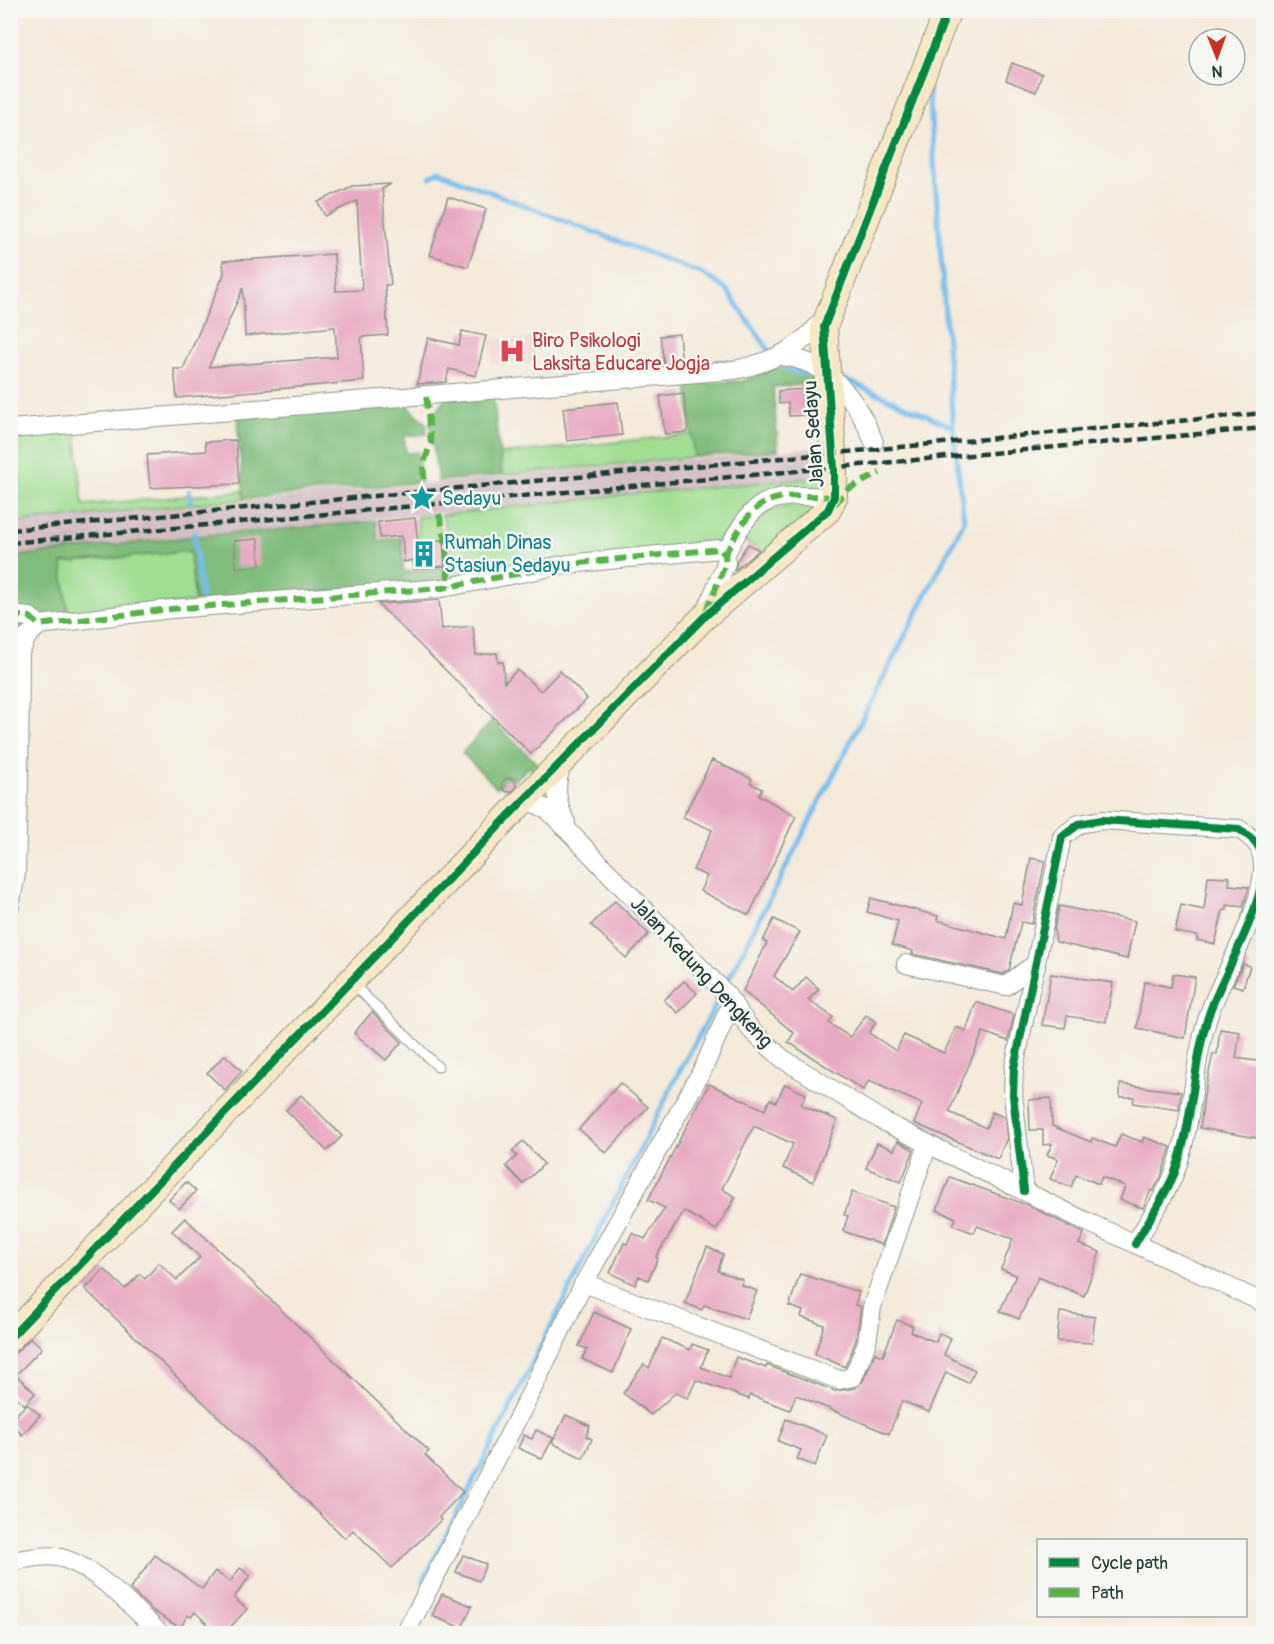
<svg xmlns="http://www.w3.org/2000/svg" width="1274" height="1644" font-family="Pangolin,sans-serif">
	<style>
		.built { fill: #f7d0cc }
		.industrial { fill: #d2bec3 }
		.green { fill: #a1de92; stroke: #608e63; stroke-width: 1.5 }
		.forest { fill: #80bd7c; stroke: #507d58; stroke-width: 1.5 }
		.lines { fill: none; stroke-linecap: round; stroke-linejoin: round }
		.stream { stroke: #75beed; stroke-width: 5 }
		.building { fill: #e8aac3; fill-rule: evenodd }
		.lane-casing { stroke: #8a9487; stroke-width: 11 }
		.street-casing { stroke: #8a9487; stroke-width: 20 }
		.secondary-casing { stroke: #8a9487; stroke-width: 28 }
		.lane { stroke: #fff; stroke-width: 9 }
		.street { stroke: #fff; stroke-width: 18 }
		.secondary { stroke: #f9e7c3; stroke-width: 26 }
		.rail { stroke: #1f3d34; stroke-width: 4.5; stroke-dasharray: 9 4.5; stroke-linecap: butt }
		.quiet { stroke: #55b346; stroke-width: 6; stroke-dasharray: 12 6; stroke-linecap: butt }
		.cycleway-casing { stroke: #f6f6f2; stroke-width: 11 }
		.cycleway { stroke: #00873e; stroke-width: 8 }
		.labels { text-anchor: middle; stroke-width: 5; stroke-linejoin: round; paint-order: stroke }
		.health-label { font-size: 20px; fill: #be3a42; stroke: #f6f6f2; text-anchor: start }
		.street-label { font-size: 20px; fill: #1f3d34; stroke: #f6f6f2 }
		.culture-label { font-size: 20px; fill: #0d838f; stroke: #f6f6f2; text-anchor: start }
	</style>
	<rect width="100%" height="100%" fill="#f6f6f2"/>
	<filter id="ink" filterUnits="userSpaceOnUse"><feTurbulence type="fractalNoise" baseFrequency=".0167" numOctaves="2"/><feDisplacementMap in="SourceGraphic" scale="12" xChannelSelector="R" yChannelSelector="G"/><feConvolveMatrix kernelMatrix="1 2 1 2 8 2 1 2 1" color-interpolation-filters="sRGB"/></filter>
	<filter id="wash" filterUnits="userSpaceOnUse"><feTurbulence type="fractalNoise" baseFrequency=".008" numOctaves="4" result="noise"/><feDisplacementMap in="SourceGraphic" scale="24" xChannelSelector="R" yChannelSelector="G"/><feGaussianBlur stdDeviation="1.35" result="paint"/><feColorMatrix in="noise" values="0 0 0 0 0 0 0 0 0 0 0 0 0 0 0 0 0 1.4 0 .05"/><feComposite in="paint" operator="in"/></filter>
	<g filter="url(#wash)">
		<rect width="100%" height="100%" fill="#f4eada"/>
		<path class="built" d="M492,339H533V363L492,364Z"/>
		<path class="industrial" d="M823,447L825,477L189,537L11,557L10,523Z"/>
		<g class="green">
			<path d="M76,431L83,505L243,491L244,499L11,523V436Z"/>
			<path d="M693,434L694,457L502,475L500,454Z"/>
			<path d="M825,477L826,488C798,491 761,488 742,510C733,521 729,534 718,544L451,583L448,537L442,515L630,494Z"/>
			<path d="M822,502L768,554L740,539C763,504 784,505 822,502Z"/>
			<path d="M437,516L443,539L402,543L401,537L419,535L417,517Z"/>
			<path d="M190,551L195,602L68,615L62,563Z"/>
		</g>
		<g class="forest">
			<path d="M786,363L812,371L813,384L773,387L778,450L694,457L687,384L743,381Z"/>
			<path d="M493,395L502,475L438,481L430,422L446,398Z"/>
			<path d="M404,402L426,423L427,434L404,436L406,453L418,452L421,482L244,499L237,417Z"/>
			<path d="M376,521L378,540L401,538L404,572L445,567L446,583L195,602L190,551L62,563L68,615L11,649L10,557L189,537Z"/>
			<path d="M492,721L540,766L535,772L529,767L514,781L510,776L497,788L462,753Z"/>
		</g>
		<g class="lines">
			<g class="stream">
				<path d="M430,178L438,172L703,274L726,289L770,352"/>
				<path d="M783,366L795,372L816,375"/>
				<path d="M841,378L953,427"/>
				<path d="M189,492L191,503"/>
				<path d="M194,533L201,598"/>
				<path d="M728,980L964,521L953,427L929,90"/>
				<path d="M423,1581L681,1068L718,1001"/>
			</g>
		</g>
		<g id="blocks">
			<g class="building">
				<path d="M1012,63L1042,74L1036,92L1006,80Z"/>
				<path d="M391,184L382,189L391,285H385L388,335L361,337L364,381L177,398L174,369H183L224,274L223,261L334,254L336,291L362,290L357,201L325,216L318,202L352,186ZM243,288L245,336L335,327L337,357L209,367Z"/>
				<path d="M448,197L486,209L468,267L430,255Z"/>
				<path d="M462,331L486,336L476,376L449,369L446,382L417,384L428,338L459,345Z"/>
				<path d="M679,334L682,363L664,364L660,336Z"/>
				<path d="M805,389L807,415L789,416L788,403L779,404L778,391Z"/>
				<path d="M684,393L688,432L665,434L660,396Z"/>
				<path d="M618,402L622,435L567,441L563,408Z"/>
				<path d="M236,440L239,484L150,488L147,455L206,451L205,442Z"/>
				<path d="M415,518L418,542L443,540L445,566L414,569L413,560L404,562L402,536L380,538L378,522Z"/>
				<path d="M258,539L260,566L236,568L234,541Z"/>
				<path d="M748,544L759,550L735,570L737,560Z"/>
				<path d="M439,600L442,629L473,626L476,655L497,653L498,662H503L504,683L517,670L541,691L560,671L587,699L531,754L378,604Z"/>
				<path d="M712,760L752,779L750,783L762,789L758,795L796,816L749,915L700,891L707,876L693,870L712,830L683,817Z"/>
				<circle cx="509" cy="785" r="7"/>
				<path d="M1031,858L1045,861L1032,924L1021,922L1009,970L1003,974L912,954L913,951L892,945L898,921L867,912L871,898L938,916L937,920L1006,939L1013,903L1022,905Z"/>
				<path d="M1208,876L1230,877L1229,885L1249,887L1243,907L1227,905V910H1223L1215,944L1197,940L1198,936L1175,932L1181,905L1204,910Z"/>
				<path d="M615,901L649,934L626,958L591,925Z"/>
				<path d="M1059,906L1135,921L1127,959L1056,942L1054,929Z"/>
				<path d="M774,919L800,932L774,976L793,992L806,977L819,989L808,1000L833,1017L829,1023L850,1037L866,1015L876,1022L869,1033L896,1051L904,1035L944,1053L956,1027L966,1031L976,1002L1014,1015L1008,1041L983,1032L949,1112L986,1128L992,1112L1004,1117L1007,1138L998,1159L914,1123L922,1104L869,1081L863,1090L788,1042L794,1033L743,991L767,943L763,941Z"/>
				<path d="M1243,964L1250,966L1243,988L1233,985Z"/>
				<path d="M1051,974L1113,983L1106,1022L1067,1016L1065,1028L1042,1025Z"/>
				<path d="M1173,974L1195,977L1185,1038L1137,1028L1144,982L1171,987Z"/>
				<path d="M684,981L697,993L678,1013L664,1000Z"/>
				<path d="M372,1012L402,1042L386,1060L354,1033Z"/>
				<path d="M1220,1029L1240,1032L1236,1058L1263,1062V1139L1200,1128L1204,1095L1213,1054H1217Z"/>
				<path d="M225,1055L242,1071L225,1090L207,1073Z"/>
				<path d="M620,1083L648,1107L606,1153L579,1129Z"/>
				<path d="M709,1084L765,1110L770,1099L776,1102L785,1084L806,1094L801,1105L837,1120L813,1182L783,1168L793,1144L754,1126L722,1189L736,1197L716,1230L684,1211L656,1257L658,1258L648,1280L639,1276L635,1285L610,1273L624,1243L627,1244L632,1233L645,1239L665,1208L648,1200Z"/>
				<path d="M1120,1084L1181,1092L1179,1110L1133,1103L1134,1097H1120Z"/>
				<path d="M301,1095L342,1136L327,1151L286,1110Z"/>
				<path d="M1051,1098L1052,1126L1091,1142L1092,1138L1115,1147L1121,1134L1142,1142L1144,1137L1171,1147L1161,1177L1153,1191L1151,1190L1143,1208L1120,1200L1125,1186L1102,1177L1099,1184L1076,1175L1071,1187L1050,1179L1058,1159L1047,1155L1052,1144L1043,1145V1130H1030L1029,1100Z"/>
				<path d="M523,1141L544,1164L523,1184L506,1166L517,1156L512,1151Z"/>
				<path d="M898,1141L914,1150L901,1182L866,1168L877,1143L894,1150Z"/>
				<path d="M950,1177L1027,1205L1084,1233L1079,1244L1100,1252L1084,1296L1038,1277L1019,1319L1000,1311L1016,1275L1001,1269L1013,1239L977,1226L974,1233L953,1225L956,1218L937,1210Z"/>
				<path d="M186,1182L196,1191L179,1209L169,1200Z"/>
				<path d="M852,1192L894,1207L882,1245L843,1231L848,1216L844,1215Z"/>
				<path d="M185,1218L429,1451L425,1455L463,1492L439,1517L441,1520L392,1568L353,1530L345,1538L85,1289L104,1269L125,1289L140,1274L145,1279L159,1263L177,1280L200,1257L172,1231Z"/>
				<path d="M707,1247L723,1254L718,1271L743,1280L741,1285L757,1291L746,1319L704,1305L702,1310L685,1303Z"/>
				<path d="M800,1274L859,1292L855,1305L861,1307L856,1340L845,1367L815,1354L824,1325L801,1317L803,1311L789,1306Z"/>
				<path d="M594,1312L631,1329L613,1373L582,1359L587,1349L579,1346Z"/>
				<path d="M1060,1312L1095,1317L1092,1343L1057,1341Z"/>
				<path d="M897,1320L913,1326L911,1332L936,1342L939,1333L951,1338L944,1355L975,1370L968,1383L946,1372L929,1412L902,1401L889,1434L796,1395L790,1410L750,1395L749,1399L696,1380L688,1398L675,1393L651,1415L623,1393L644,1364L649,1368L662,1338L690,1350L692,1344L708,1350L701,1367L729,1378L736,1357L766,1368L767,1365L835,1391L855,1388L863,1381L875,1353L883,1356Z"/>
				<path d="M31,1338L42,1348L16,1375L35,1393L25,1405L10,1392V1358Z"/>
				<path d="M27,1404L40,1415L22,1435L10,1421Z"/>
				<path d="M566,1415L590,1426L586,1436L592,1439L583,1458L552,1443Z"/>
				<path d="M786,1419L827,1435L815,1466L797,1459L801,1450L778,1441Z"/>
				<path d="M536,1430L553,1438L542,1459L518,1448L524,1435L532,1439Z"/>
				<path d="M155,1555L202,1589L215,1571L230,1582L240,1568L250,1576L234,1598L247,1609L224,1634H218L195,1612L191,1617L188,1615L180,1628L153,1611L130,1589Z"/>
				<path d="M463,1555L486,1564L479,1581L456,1572Z"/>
				<path d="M442,1594L472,1606L462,1628L432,1616Z"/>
			</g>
		</g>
	</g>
	<g filter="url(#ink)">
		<use href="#blocks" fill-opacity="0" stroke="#8a9487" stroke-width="1.5"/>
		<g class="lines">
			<g class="lane-casing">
				<path id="lane" d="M351,982L438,1067"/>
			</g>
			<g class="street-casing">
				<g id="street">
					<path d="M780,356C829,360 857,400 874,442"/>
					<path d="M10,429L734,370C773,362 802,348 826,316"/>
					<path d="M725,555C756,494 768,494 834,497"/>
					<path d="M10,615L30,617L39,625"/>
					<path d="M562,764C554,787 556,801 566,823"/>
					<path d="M10,804L19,791L20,652L27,637L39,625L171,609L442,588L568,564L720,549L725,555L726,563L706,612"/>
					<path d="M520,804L534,803L548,810L725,993L752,1031L783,1059L883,1121L928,1144L1083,1220L1264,1303"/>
					<path d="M10,907L16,874L18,792"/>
					<path d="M906,964L1006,986L1029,968L1036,967"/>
					<path d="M1024,1191L1013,1095L1014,1068L1062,837L1079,824L1102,820L1239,829C1250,837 1259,842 1262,856C1271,896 1224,972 1210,1011C1192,1063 1194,1120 1175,1172C1165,1197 1148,1221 1135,1244"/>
					<path d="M584,1283L839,1380L853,1377L867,1343L872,1307L928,1144"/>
					<path d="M10,1561C25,1560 43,1554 57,1557C94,1564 133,1609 161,1634"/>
					<path d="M405,1634L523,1408L584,1283L704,1067L732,1002"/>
				</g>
			</g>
			<g class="secondary-casing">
				<path id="secondary" d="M10,1338L520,804L703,618L828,510L834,497V468L824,327L948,10"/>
			</g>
			<use href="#lane" class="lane"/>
			<use href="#street" class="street"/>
			<use href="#secondary" class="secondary"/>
			<g class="rail">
				<path d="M10,530L1264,413"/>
				<path d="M10,543L1264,428"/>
			</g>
			<g class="quiet">
				<path d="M424,479L423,465L431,443L426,394"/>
				<path d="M835,504L848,489L880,473"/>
				<path d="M439,514L445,537L449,587"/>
				<path d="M725,555C756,494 768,494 834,497"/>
				<path d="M10,615L30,617L39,625L171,609L442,588L568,564L720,549L725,555L726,563L706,611"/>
			</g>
			<g class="cycleway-casing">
				<g id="cycleway">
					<path d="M1024,1191L1013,1095L1014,1068L1062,837L1079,824L1102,820L1239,829C1250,837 1259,842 1262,856C1271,896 1224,972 1210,1011C1192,1063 1194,1120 1175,1172C1165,1197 1148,1221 1135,1244"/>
					<path d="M10,1338L520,804L703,618L828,510L834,497V468L824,327L948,10"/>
				</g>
			</g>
			<use href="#cycleway" class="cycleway"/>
		</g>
	</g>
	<defs>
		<g id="hospital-bare" transform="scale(2.07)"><path d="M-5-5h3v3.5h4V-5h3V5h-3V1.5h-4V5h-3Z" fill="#e0444e" stroke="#f6f6f2" stroke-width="2.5" paint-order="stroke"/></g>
		<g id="sight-bare" transform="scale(2.07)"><path d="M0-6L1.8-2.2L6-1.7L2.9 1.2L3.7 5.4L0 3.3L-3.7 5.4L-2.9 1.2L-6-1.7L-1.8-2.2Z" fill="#0f9aa8" stroke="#f6f6f2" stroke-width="2.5" paint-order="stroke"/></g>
		<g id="building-bare" transform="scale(2.07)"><path d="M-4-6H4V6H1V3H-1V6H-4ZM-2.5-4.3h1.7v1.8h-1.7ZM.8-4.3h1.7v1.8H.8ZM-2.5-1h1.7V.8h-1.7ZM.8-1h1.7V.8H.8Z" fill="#0f9aa8" stroke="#f6f6f2" stroke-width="2.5" paint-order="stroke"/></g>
	</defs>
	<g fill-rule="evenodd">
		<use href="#hospital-bare" x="512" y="351"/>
		<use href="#sight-bare" x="422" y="498"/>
		<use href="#building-bare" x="424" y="554"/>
	</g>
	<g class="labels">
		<g class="health-label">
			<text x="532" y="347">Biro Psikologi<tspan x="532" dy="23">Laksita Educare Jogja</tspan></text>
		</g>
		<g class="street-label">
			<text transform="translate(813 434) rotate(-94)" y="7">Jalan Sedayu</text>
			<text transform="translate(702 972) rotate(47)" y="7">Jalan Kedung Dengkeng</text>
		</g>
		<g class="culture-label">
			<text x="442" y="505">Sedayu</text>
			<text x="444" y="549">Rumah Dinas<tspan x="444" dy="23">Stasiun Sedayu</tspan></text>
		</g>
	</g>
	<rect width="1274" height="1644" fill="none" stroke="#f6f6f2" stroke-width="36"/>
	<rect x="1037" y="1539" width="210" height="78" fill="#f6f6f2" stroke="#a0aca6" stroke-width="1.5"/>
	<rect x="1049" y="1558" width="30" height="9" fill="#00873e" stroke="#a0aca6" stroke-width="1.5"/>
	<text x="1091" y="1569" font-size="18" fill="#1f3d34">Cycle path</text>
	<rect x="1049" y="1588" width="30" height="9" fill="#55b346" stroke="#a0aca6" stroke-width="1.5"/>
	<text x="1091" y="1599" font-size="18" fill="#1f3d34">Path</text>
	<g transform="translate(1217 57) rotate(179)"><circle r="28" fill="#f6f6f2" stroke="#a0aca6" stroke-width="1.5"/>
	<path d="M0-4.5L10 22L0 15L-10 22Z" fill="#c8321e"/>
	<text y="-9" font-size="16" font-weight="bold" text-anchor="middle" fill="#1f3d34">N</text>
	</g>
</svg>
